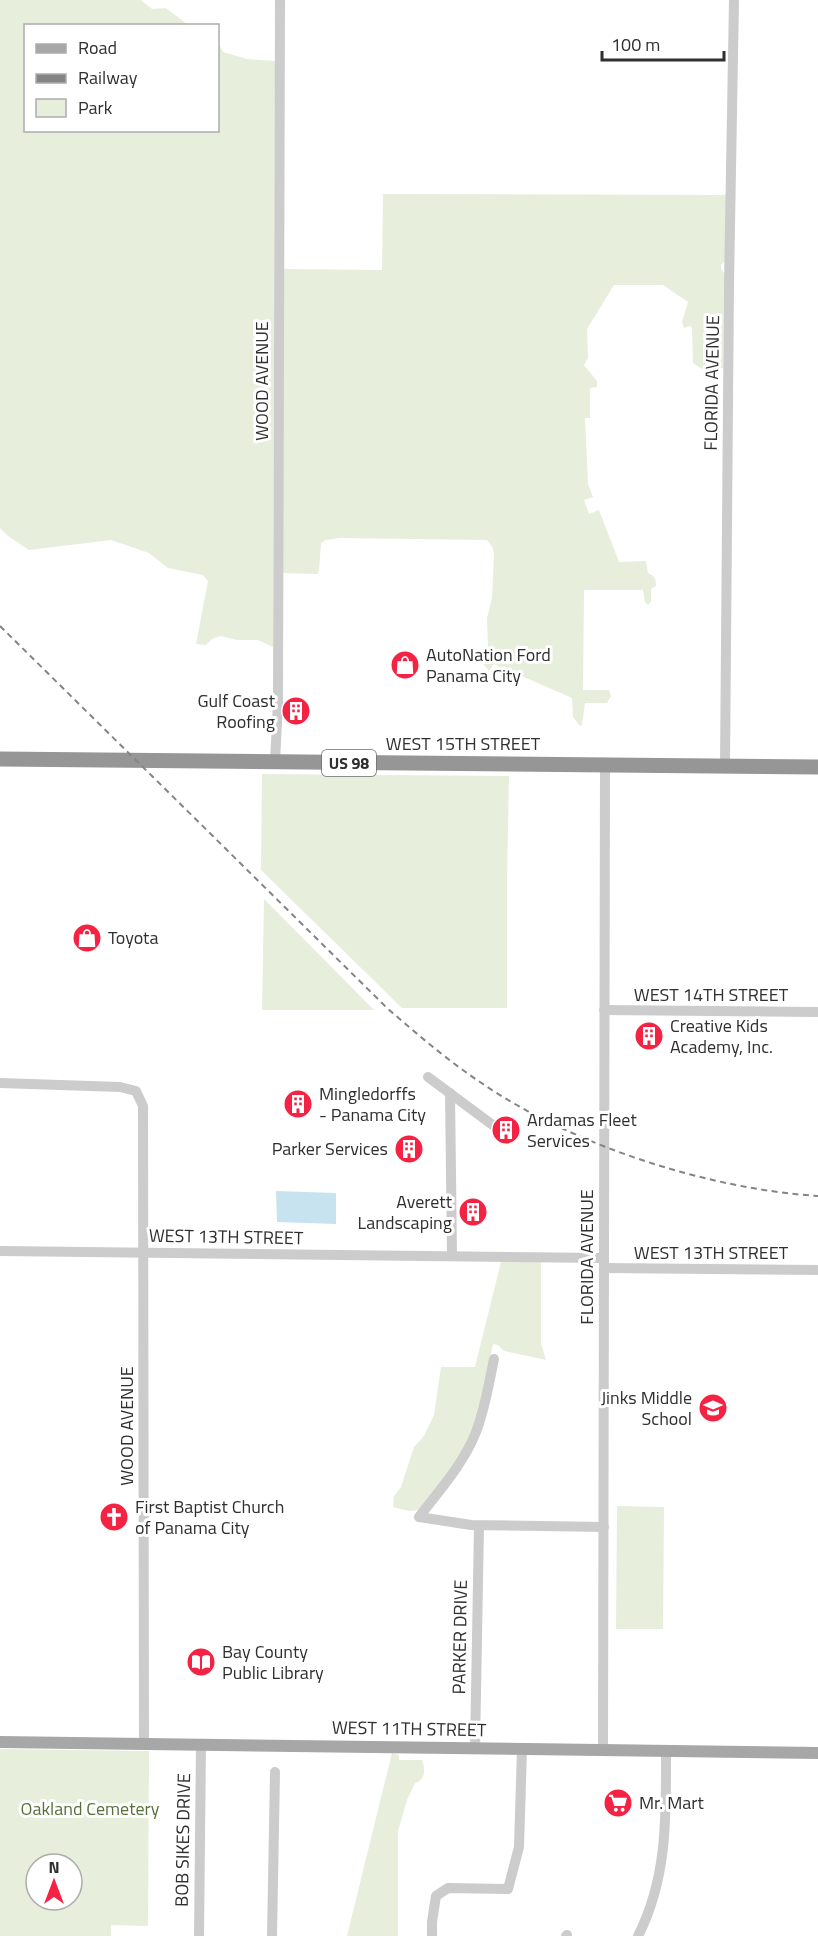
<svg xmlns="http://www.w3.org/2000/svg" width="818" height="1936" font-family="'Titillium Web',sans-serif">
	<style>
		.green { fill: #e7eedc; fill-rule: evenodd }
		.water { fill: #c7e3ef }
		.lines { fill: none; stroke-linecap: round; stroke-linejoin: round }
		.minor { stroke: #ccc; stroke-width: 10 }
		.major { stroke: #a7a7a7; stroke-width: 12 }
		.highway { stroke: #969696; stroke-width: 15 }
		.rail { stroke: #848484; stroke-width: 2; stroke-dasharray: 6 4.5; stroke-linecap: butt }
		.labels { text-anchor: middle; stroke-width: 6; stroke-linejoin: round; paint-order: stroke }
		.shield { fill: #fff; stroke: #6d6d6d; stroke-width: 1.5 }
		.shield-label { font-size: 16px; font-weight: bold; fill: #2f2f2f }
		.street-label { font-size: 18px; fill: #2f2f2f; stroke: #fff }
		.poi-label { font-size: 18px; fill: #2f2f2f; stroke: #fff; text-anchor: start }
		.park-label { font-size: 18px; fill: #576f38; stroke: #fff }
	</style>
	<rect width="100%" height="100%" fill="#fff"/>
	<g class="green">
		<path d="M0,0H141L152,9L166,8L188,25L26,26V130H218V42L223,52L247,59L275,61L273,647L258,640H237L220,636L212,639L206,645L196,644L208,581L203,575L168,568L149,553L111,540L29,550L8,536L0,528Z"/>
		<path d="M383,194L727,195L725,261L721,265V269L724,273L723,368L702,369L693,363L692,328L690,326L684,328L682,322L688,302L663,285H614L587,329L588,358L584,365L597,381V387L590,388V418H585L588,484L593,497L584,500L589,514L599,510L619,562L646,561L648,573C655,576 656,579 656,586L651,589V602L648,605L645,602L643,590H584L583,690H609L611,696L607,703H585L582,725L580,726L573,717L572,698L494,664L489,671L480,660L479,649H488L487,618L492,598L494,556L493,548L487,540L340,538L326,540L321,543L319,571L317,574L282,573L284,269L382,270Z"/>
		<path d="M262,774L509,776L507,879V1008H402L261,870Z"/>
		<path d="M264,899L374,1010H262Z"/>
		<path d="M501,1262H541V1343L546,1360L504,1351L498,1345L493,1344L477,1420L466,1445L421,1510L409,1511L393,1507L394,1496L401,1487L414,1447L424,1436L434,1415L441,1367H475Z"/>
		<path d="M617,1506L664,1507L663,1629H616Z"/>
		<path d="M0,1749L149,1751L148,1926L111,1925V1936H0ZM36,1864H72V1900H36Z"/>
		<path d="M392,1753L399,1755V1760H422C426,1770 425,1780 415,1783L407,1800L398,1831V1936H347Z"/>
	</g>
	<path class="water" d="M276,1191L336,1193V1224L277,1222Z"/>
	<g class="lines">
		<g class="minor">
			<path d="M275,762L278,702L280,0"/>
			<path d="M725,766L729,283L734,0"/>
			<path d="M604,1010L818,1012"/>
			<path d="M428,1077L494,1126"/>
			<path d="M0,1083L120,1087L136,1091L143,1106L144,1744"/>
			<path d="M450,1093L452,1256"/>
			<path d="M0,1251L604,1258"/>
			<path d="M604,1268L818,1270"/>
			<path d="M494,1359C489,1383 485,1409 476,1432C464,1463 439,1491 419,1517L471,1525L604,1527"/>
			<path d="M475,1748L479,1526"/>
			<path d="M603,1750L605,765"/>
			<path d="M199,1936L201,1744"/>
			<path d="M272,1936L275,1772"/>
			<path d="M432,1936V1922L436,1896L448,1888L508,1889L519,1847L522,1749"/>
			<path d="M566,1936L567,1935"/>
			<path d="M638,1936C668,1877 666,1815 666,1751"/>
		</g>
		<path class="major" d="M0,1742L818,1753"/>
		<path class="highway" d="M0,759L818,767"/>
		<path class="rail" d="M0,626L387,1008C417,1034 447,1060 480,1082C571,1145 708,1189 818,1196"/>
	</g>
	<defs>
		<g id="shop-disc" transform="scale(1.5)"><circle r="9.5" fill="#f52343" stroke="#fff"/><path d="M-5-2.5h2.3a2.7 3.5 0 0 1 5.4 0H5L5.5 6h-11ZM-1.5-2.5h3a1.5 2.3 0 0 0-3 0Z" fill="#fff"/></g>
		<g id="building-disc" transform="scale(1.5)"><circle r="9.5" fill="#f52343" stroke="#fff"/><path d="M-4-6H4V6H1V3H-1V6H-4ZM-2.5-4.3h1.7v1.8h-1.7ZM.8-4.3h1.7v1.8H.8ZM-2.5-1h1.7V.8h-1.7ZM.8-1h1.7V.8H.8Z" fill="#fff"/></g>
		<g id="school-disc" transform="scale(1.5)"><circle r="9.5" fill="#f52343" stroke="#fff"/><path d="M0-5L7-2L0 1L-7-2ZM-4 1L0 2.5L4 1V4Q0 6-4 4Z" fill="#fff"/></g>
		<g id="church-disc" transform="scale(1.5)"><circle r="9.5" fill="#f52343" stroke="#fff"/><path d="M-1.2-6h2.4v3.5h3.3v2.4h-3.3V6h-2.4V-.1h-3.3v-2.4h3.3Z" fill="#fff"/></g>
		<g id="library-disc" transform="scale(1.5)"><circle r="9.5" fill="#f52343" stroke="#fff"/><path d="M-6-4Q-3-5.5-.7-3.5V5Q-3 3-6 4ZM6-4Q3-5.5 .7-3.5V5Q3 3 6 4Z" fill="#fff"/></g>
		<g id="supermarket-disc" transform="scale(1.5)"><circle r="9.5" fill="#f52343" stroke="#fff"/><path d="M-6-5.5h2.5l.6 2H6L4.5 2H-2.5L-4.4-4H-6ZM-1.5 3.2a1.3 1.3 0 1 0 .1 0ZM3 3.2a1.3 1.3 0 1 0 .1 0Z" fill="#fff"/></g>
	</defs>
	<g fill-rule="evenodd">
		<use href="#shop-disc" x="405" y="665"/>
		<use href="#building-disc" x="296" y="711"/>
		<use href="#shop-disc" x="87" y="938"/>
		<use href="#building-disc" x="649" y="1036"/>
		<use href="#building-disc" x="298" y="1104"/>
		<use href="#building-disc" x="506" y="1130"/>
		<use href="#building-disc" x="409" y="1149"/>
		<use href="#building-disc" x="473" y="1212"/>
		<use href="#school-disc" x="713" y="1408"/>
		<use href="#church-disc" x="114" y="1517"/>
		<use href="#library-disc" x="201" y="1662"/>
		<use href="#supermarket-disc" x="618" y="1803"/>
	</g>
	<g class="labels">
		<rect class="shield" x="322" y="750" width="54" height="26" rx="4.5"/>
		<g class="shield-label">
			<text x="349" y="769">US 98</text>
		</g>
		<g class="street-label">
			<text transform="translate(262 381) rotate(-90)" y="6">WOOD AVENUE</text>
			<text transform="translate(712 383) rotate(-89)" y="6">FLORIDA AVENUE</text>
			<text x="463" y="750">WEST 15TH STREET</text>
			<text x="711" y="1001">WEST 14TH STREET</text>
			<text transform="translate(226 1237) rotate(1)" y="6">WEST 13TH STREET</text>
			<text x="711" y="1259">WEST 13TH STREET</text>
			<text transform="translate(587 1257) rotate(-90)" y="6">FLORIDA AVENUE</text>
			<text transform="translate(127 1426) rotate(-90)" y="6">WOOD AVENUE</text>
			<text transform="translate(460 1637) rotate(-89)" y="6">PARKER DRIVE</text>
			<text transform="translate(409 1729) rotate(1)" y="6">WEST 11TH STREET</text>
			<text transform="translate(183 1840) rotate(-89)" y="6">BOB SIKES DRIVE</text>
		</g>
		<g class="poi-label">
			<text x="426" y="661">AutoNation Ford<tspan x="426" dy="21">Panama City</tspan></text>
			<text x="275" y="707" text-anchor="end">Gulf Coast<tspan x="275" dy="21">Roofing</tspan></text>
			<text x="108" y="944">Toyota</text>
			<text x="670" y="1032">Creative Kids<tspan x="670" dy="21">Academy, Inc.</tspan></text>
			<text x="319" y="1100">Mingledorffs<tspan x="319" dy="21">- Panama City</tspan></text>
			<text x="527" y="1126">Ardamas Fleet<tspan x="527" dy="21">Services</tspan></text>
			<text x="388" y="1155" text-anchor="end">Parker Services</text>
			<text x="452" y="1208" text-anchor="end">Averett<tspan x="452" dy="21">Landscaping</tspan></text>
			<text x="692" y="1404" text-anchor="end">Jinks Middle<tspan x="692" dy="21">School</tspan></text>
			<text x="135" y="1513">First Baptist Church<tspan x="135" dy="21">of Panama City</tspan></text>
			<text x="222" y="1658">Bay County<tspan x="222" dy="21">Public Library</tspan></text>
			<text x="639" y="1809">Mr. Mart</text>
		</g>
		<g class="park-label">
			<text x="90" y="1815">Oakland Cemetery</text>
		</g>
	</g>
	<rect x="24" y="24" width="195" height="108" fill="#ffffff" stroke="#acacac" stroke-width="1.5"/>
	<rect x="36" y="44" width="30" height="9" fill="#a7a7a7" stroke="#acacac" stroke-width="1.5"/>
	<text x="78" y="54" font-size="18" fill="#2f2f2f">Road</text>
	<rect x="36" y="74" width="30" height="9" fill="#848484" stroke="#acacac" stroke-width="1.5"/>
	<text x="78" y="84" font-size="18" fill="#2f2f2f">Railway</text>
	<rect x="36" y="99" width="30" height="18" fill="#e7eedc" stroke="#acacac" stroke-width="1.5"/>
	<text x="78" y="114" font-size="18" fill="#2f2f2f">Park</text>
	<g transform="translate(54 1882)"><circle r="28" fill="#ffffff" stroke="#acacac" stroke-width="1.5"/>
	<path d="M0-4.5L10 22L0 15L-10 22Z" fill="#f52343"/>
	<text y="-9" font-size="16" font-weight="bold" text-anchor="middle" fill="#2f2f2f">N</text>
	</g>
	<path d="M602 51v9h122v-9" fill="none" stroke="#2f2f2f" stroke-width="3"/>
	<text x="611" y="51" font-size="18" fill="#2f2f2f" stroke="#ffffff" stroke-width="4.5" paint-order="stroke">100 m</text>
</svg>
